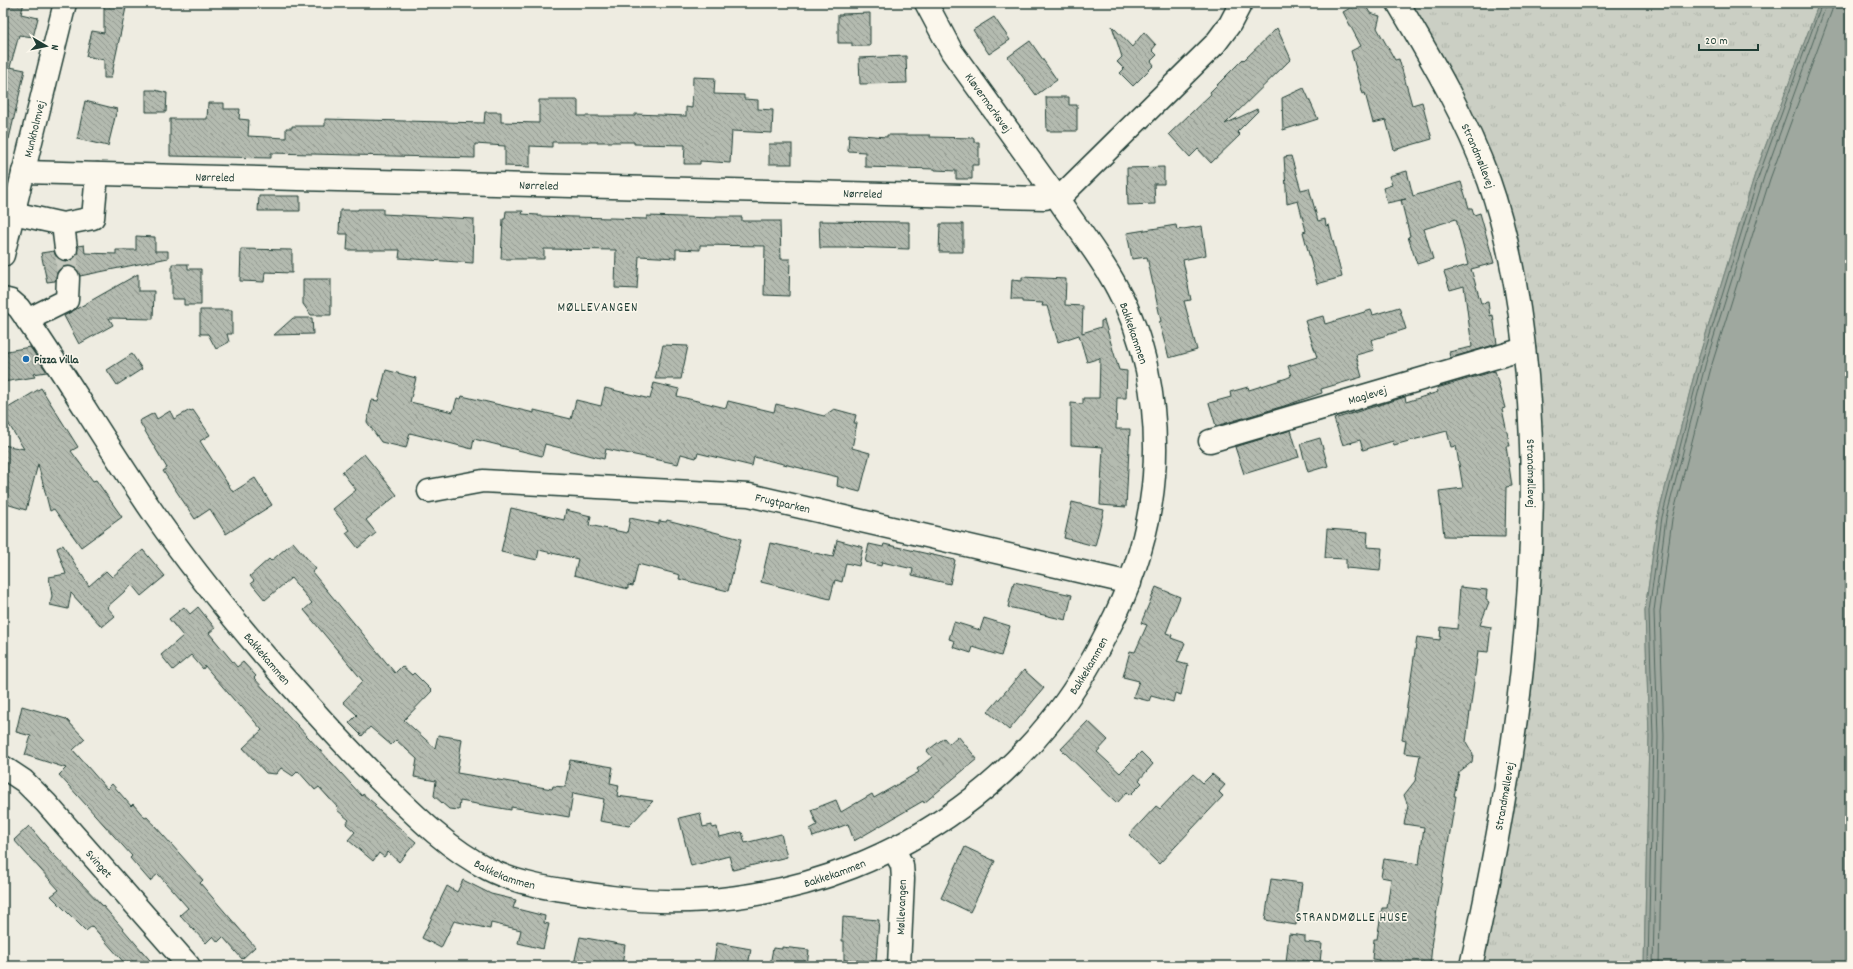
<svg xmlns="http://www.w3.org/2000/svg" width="1853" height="969" font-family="Dekko,sans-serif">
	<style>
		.grass { fill: url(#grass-tufts); stroke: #75867c }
		.water { fill: #9fa89f; stroke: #6c7d74 }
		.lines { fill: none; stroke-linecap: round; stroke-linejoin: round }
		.shore { stroke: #52685f; stroke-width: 1 }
		.building { fill: url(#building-back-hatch); stroke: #1f3d34 }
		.minor-tunnel { stroke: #c5c9be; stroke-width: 22; stroke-dasharray: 22 11; stroke-linecap: butt }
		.minor-casing { stroke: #1f3d34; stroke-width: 25 }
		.minor { stroke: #fbf7ec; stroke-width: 22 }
		.poi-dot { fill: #1f6fb2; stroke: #fbf7ec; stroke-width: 1.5 }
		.labels { text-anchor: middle; stroke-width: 3; stroke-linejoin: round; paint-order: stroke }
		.street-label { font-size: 12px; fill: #1f3d34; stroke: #fbf7ec }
		.poi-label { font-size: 12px; font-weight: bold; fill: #1f3d34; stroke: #fbf7ec; text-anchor: start }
		.neighbourhood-label { font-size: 13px; letter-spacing: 1px; fill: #1f3d34; stroke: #fbf7ec }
	</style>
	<defs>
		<pattern id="grass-tufts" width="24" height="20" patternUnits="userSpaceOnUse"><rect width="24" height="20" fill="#cbcfc4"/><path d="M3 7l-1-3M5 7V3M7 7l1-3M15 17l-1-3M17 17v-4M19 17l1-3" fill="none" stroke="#aeb3a9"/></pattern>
		<pattern id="building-back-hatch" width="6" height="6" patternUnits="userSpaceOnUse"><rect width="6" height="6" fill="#b4bbb0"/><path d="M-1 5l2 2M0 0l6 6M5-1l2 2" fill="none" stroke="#929990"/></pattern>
	</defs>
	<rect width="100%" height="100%" fill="#eeece1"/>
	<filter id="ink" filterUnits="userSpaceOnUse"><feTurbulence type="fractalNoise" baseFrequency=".025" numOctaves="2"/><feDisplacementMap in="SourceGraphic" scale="8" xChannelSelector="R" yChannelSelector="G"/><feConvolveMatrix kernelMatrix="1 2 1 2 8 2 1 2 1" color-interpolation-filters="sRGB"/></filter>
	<g filter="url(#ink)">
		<path class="grass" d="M1411,3H1819L1755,174L1698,360L1658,516L1645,611L1649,737L1644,966H1480L1521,757L1535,652L1542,533L1540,401L1527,293L1450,73Z"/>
		<path class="water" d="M1819,3H1850V966H1644L1649,737L1645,611L1658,516L1698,360L1755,174Z"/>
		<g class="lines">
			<g class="shore">
				<path d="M1648,966L1653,737L1649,611L1662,517L1702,361L1759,175L1822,3"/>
				<path d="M1653,966L1658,737L1654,611L1666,518L1706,362L1764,177L1827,3"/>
				<path d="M1659,966L1664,736L1660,612L1672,519L1712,364L1770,179L1832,10L1833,3"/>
			</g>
		</g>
		<g class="building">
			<path d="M3,3H24L21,14L38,18L33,37L19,35L10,67L25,70L9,139L3,138Z"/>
			<path d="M104,3H127L111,78H104V60L86,56L92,31L104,33Z"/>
			<path d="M1359,3H1364L1370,13L1380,16L1377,28L1395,60L1399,59L1412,105L1422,102L1432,139L1394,150L1386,120L1373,123L1365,93L1363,94L1351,51L1361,46L1343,12Z"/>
			<path d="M870,13V46H852V43H838V15H842V14Z"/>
			<path d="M994,17L1010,40L989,54L973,30Z"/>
			<path d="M1112,26L1132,47L1144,32L1156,45L1152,50L1157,55L1151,61L1154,65L1133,86L1120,73L1124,69L1117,62L1122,57Z"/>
			<path d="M1277,28L1291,59L1225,124L1257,109L1258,111L1237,132L1240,135L1211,163L1198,149L1190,157L1169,134L1211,94L1210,92L1243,59L1244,60Z"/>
			<path d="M1030,41L1057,80L1036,95L1008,57Z"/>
			<path d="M906,56L907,83L860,84L859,58Z"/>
			<path d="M693,77L715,78L714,94L744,95V99L758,100V109L773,110L772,133L732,131L730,163L700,161V164H684L685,145L634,144V142H552V147L530,146V167L505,166V146L475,144V158L271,153V158L170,156V119H207L208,103H224V109H240L239,119L249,120L248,136L286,138V128H292V126H325V119L484,123L485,112H501V122L539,123V100H578V116H635V114L686,116V107L692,108Z"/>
			<path d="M1304,88L1318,119L1283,130L1282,98Z"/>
			<path d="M146,90H155L167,93L166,112H146Z"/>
			<path d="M1046,97H1069V105H1077V131H1047Z"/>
			<path d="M85,101L117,109L108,146L77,139Z"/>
			<path d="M849,134L887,137V135H930V137L974,138V142H979V165H972V179H956V171L935,170V169L865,167V152L848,151Z"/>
			<rect x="769" y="144" width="23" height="20"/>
			<path d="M1291,156L1301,190L1309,188L1318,221L1325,219L1326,226L1329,225L1342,277L1317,284L1303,232L1306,231L1298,201L1287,204L1284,157Z"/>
			<path d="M1164,167V184H1154L1155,204L1128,205L1127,168Z"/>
			<path d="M1407,171L1413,196L1461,182L1469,208H1472L1474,215L1480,213L1494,263L1471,269L1481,303L1488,302L1490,316L1493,315L1497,344L1450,358L1449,352L1472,347L1464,286L1450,290L1444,272L1468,265L1456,219L1424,229L1433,259L1417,264L1408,237L1410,236L1401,200L1406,199L1387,203L1383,188L1392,185L1389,176Z"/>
			<path d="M259,196H300V211H258Z"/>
			<path d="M358,209H383V214L474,219L473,263L399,258L400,250H347L348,234H339L340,210H358Z"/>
			<path d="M506,211H523L522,214L538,215V216L647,219V216L716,218V217H742V221H780L781,259H790L789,296L764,295L765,246L700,245V250L676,249V258L639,256L637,289L615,288L616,250L544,249V259H501L503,219H505Z"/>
			<path d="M819,221L909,222V249L847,247V248H820Z"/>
			<path d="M940,224H963V252H939Z"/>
			<path d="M1176,225L1177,230L1202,226L1206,255L1183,260L1191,300L1184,301L1197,350L1169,358L1159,322L1161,321L1147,257L1132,259L1127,233Z"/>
			<path d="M136,236L155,237V251H168V258L80,276L75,268L68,266L63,267L58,271L55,281L47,282L41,253L54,251L56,257L61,261H67L73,259L77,254L78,246L84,245L85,253L116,254V250H136Z"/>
			<path d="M241,249L292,250V273L265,272L264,282L240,281Z"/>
			<path d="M172,264H188V269H201V305H184V299H172Z"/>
			<path d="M138,274V291H154L153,319L109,318L113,325L79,344L64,316Z"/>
			<path d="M1022,277L1066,279L1065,305L1083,306L1082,333L1101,327V321L1104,320L1119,370L1127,371L1126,398H1117L1116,429H1130L1126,507L1100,505L1103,447L1071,445V403L1083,404V398H1099L1100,358L1087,362L1079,335L1058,342L1047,306H1042L1043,303L1022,302V299H1011L1012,280L1022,281Z"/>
			<path d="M303,279H331V315H311L303,304Z"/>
			<path d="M1399,307L1406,329L1371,340L1374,350L1356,355L1362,377L1321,389L1322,393L1284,406L1216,426L1209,403L1231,397L1230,392L1248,387L1249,390L1287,378L1291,376L1288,366L1317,357L1305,321L1323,316L1325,324L1371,310L1373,315Z"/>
			<path d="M200,310H232V334H227L229,342L216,349L208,334H200Z"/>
			<path d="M293,318H312L313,334L274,335Z"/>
			<path d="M663,345L688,346L681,379H655Z"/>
			<path d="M30,347L47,372L33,374L35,377L3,382V369L7,351Z"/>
			<path d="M132,354L142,369L117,385L107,370Z"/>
			<path d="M386,370L416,378L410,402L453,412L457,398L461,399L462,396L534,413V410L571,419L576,400L601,406L605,388L650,399L654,383L679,389L677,396L726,408L728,401L774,412L776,404L824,416L834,409L856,415L854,423H857L852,448L870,453L860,492L837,486L838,477L754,457L752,466L698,453L696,458L681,454L678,464L606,449L604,459L545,444L542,456L474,439L472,449L410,433L406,448L381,442L367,422L372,400L378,401Z"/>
			<path d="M1495,371L1505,408L1502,409L1510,446H1506L1512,486L1506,487L1505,537L1444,536L1439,491L1463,488L1456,446L1451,447L1447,431L1394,445L1393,441L1363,450L1360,440L1343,445L1334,419L1405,397L1406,402L1438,392L1437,388Z"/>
			<path d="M41,388L78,447L71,451L93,481L96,480L122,517L81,547L54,509L50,511L38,464L26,510L3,503V445L24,449L3,415V411Z"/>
			<path d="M190,410L191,411L193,410L210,435L200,441L233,492L255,478L272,505L226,534L210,509L195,519L163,471L167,468L139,421L154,413L157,419L170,411L174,419Z"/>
			<path d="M1291,430L1299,457L1244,474L1235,447Z"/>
			<path d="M1320,438L1328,466L1308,472L1300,444Z"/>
			<path d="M364,454L397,495L366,520L376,533L358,548L346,533L350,530L333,509L356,490L342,472Z"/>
			<path d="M1072,502L1104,510L1095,546L1064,538Z"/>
			<path d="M511,508L564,520L566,510L591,516L589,525L627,533L630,518L659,524V521L666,522L667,520L741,539L728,591L679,579L680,575L638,564L633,586L628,585V589L574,575L578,559L539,550L537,560L501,552Z"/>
			<path d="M1327,529L1368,532L1367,547L1382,548L1380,571L1346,568V559L1325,558Z"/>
			<path d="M837,540L863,547L859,566L846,563L842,582L835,580L830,599L761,582L770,543L833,557Z"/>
			<path d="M293,542L316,569L312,572L395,673L402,666L412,675L414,673L432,691L404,720L435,748L438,735L462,739L457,773L552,789L553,786L565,787L570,760L613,767L610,783L619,785L617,796L653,801L629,826L600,821L604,799L573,793L569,817L511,807V810L460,801L459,810L449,809L434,796L436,781L414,777L417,759L396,740L391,745L370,727L362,736L349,723L357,715L343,702L363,681L304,610L312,603L291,578L265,600L251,583L254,581L250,576L269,559L271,561Z"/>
			<path d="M869,544L883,547L884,544L955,560L950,584L912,575L913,569L882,562L881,566L865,562Z"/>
			<path d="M63,545L89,586L106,571L112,577L143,550L165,576L141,596L132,585L107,607L115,616L102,627L71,593L68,609L50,605L52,596L49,577L66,574L57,548Z"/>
			<path d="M1014,582L1072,595L1066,620L1008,607Z"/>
			<path d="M1156,587L1180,597L1166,633L1172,635L1171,638L1185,643L1177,662L1188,665L1181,695L1175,693L1173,702L1151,696L1149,701L1133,697L1139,681L1123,677L1130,651L1135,652L1147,625L1141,623Z"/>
			<path d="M1460,587L1487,590L1486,600L1489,602L1480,625L1491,627L1488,652L1478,651L1466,742L1473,754L1472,762L1459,772L1454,796H1456L1431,946H1432L1430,966H1378L1379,960L1372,959L1374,939H1377L1382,908H1387L1391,879L1381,877L1384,859L1419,864L1424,827L1404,824L1408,806L1404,795L1415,781L1420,755L1404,753L1406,741L1402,740L1417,637L1440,640L1441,627L1457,629Z"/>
			<path d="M184,607L190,614L198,607L215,628L209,633L237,667L243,662L256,676L254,678L362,796L363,794L376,805L374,806L416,842L399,862L388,852L384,857L379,853L373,861L348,840L355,832L346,824L349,820L337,810L338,808L319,787L315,790L298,771L293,776L281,768L276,774L266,773L243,748L262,730L241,706L240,707L205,666L203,669L191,655L173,670L161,655L183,636L169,619Z"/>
			<path d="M984,618L1010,626L1001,656L973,647L971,653L953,647L955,641L949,639L954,622L980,630Z"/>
			<path d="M1024,670L1044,688L1009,730L988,712Z"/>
			<path d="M22,706L66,719L85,739L73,750L107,789L112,784L131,806L133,804L145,818L147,817L203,880L200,883L255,947L242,959L223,937L218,942L213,936L206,943L180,915L188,908L158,874L150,881L130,858L132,856L59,775L66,768L25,755L31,736L16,732Z"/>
			<path d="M1088,721L1108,740L1097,752L1120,773L1141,752L1153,764L1139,780L1142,783L1130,795L1127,792L1117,803L1061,749Z"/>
			<path d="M958,736L977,759L924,803L923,801L854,841L848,824L813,837L810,829L817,825L811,810L836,800L841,812L872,794L874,798L919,772L917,769L932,757L927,751L944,738L949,744Z"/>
			<path d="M1193,774L1203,783L1212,774L1225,785L1219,792L1223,796L1159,864L1129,835L1156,806L1160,809Z"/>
			<path d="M700,813L703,827L712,825V828L717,827L719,837L742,832L745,843L781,834L787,857L733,870L729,856L691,866L679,818Z"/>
			<path d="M29,826L51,852L104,907L155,966H127L92,926L86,931L51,896L59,890L14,840Z"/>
			<path d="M965,847L995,861L970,912L941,898Z"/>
			<path d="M1271,879L1302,883L1296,925L1265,920Z"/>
			<path d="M463,880L491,894L516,900L513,908L545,916L544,923L549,924L543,949L518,943L521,930L491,923L490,929L454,921L441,948L422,938L447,886L457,892Z"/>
			<path d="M843,917L879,920L876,962L844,960V941H842Z"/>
			<path d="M1289,934L1305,936V942L1322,944L1320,962L1302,960V965L1286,963Z"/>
			<path d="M580,937L625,945L622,966H583L574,964Z"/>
			<path d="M717,943L751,949L748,966H713Z"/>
			<path d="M782,947L809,950L807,966L770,965L773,948L782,949Z"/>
		</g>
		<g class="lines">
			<path class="minor-tunnel" d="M66,249L68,278"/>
			<g class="minor-casing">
				<g id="minor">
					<path id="s1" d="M926,3L952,52L1058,199"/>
					<path id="s2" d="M1398,3C1432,60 1466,118 1489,181C1511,243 1521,311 1527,376C1544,574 1514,773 1471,966"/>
					<path id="s3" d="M23,172L1045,198L1053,192"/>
					<path d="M13,213L63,224L66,249"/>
					<path d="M63,224L93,218L97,174"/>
					<path id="s4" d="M3,255L65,3"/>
					<path id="s5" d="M3,299L11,301L19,308C65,374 106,444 152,511C190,567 233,619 278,671C310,707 342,743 376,777C411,811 445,847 488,869C525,888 571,891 611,897C776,919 945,853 1050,722C1073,694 1091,664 1107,632C1151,548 1166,463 1147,370C1141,342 1131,313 1117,288C1101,257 1077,228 1058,199L1215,44L1230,24L1241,3"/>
					<path d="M27,320L67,300L68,278"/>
					<path id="s6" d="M1210,441L1524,349"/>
					<path id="s7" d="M429,491L483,481L749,495L1130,583"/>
					<path id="s8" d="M3,767L24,781L46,803L189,966"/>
					<path d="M894,850L902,865L903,879L899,966"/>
				</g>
			</g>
			<use href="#minor" class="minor"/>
		</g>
	</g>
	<circle class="poi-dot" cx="26" cy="359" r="4"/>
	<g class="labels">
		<g class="street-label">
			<text dy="4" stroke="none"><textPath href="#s1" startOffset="118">Kløvermarksvej</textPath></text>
			<text dy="4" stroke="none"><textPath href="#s4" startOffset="130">Munkholmvej</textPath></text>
			<text dy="4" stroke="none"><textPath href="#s2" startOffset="173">Strandmøllevej</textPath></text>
			<text dy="4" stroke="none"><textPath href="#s3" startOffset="192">Nørreled</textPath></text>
			<text dy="4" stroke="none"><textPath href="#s3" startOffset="516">Nørreled</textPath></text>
			<text dy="4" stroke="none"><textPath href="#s3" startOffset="840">Nørreled</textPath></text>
			<text transform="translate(1134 333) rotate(71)" y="4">Bakkekammen</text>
			<text dy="4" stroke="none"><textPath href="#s6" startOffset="164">Maglevej</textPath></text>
			<text dy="4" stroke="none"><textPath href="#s2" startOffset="497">Strandmøllevej</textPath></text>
			<text dy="4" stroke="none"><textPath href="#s7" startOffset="356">Frugtparken</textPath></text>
			<text dy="4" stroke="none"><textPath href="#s5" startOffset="449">Bakkekammen</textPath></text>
			<text dy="4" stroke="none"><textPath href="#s5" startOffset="1444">Bakkekammen</textPath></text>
			<text transform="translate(1504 796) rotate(-80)" y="4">Strandmøllevej</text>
			<text dy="4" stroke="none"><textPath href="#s8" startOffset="137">Svinget</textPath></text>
			<text dy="4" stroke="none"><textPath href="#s5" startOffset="773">Bakkekammen</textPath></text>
			<text dy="4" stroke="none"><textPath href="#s5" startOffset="1109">Bakkekammen</textPath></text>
			<text transform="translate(901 907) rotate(-88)" y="4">Møllevangen</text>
		</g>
		<g class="poi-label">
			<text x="34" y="363">Pizza Villa</text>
		</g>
		<g class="neighbourhood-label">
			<text x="598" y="311">MØLLEVANGEN</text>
			<text x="1352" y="921">STRANDMØLLE HUSE</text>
		</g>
	</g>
	<rect width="1853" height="969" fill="none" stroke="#fbf7ec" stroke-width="16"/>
	<rect x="8" y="8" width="1837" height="953" fill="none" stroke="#1f3d34" stroke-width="1.5" filter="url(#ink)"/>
	<g transform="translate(46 46) rotate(99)" stroke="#fbf7ec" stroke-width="3" paint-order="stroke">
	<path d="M0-3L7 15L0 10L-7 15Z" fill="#1f3d34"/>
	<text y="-6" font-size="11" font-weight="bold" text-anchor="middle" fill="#1f3d34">N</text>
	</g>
	<path d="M1699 44v6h59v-6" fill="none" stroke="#1f3d34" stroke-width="2"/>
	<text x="1705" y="44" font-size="12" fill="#1f3d34" stroke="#fbf7ec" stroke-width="3" paint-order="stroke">20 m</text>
</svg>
